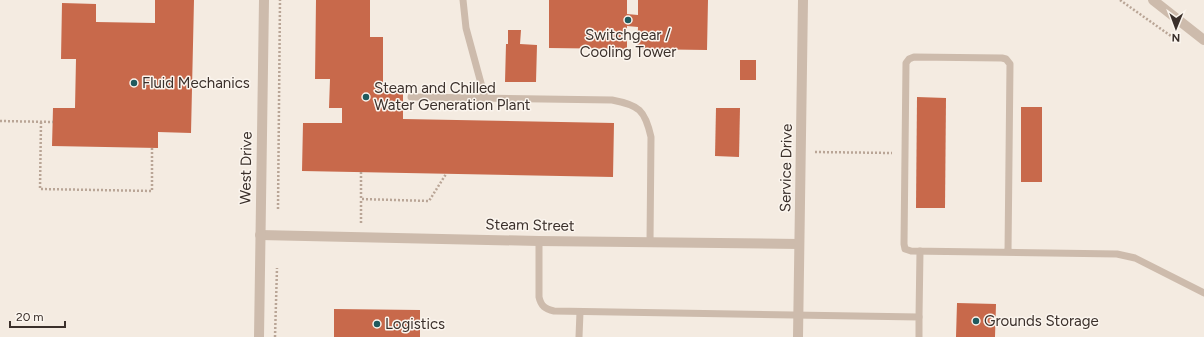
<svg xmlns="http://www.w3.org/2000/svg" width="1204" height="337" font-family="Figtree,sans-serif">
	<style>
		.building { fill: #c8694b }
		.lines { fill: none; stroke-linecap: round; stroke-linejoin: round }
		.path { stroke: #b9a596; stroke-width: 2.5; stroke-dasharray: 2 2; stroke-linecap: butt }
		.service { stroke: #cdbbac; stroke-width: 7 }
		.minor { stroke: #cdbbac; stroke-width: 10 }
		.poi-dot { fill: #1f5a5e; stroke: #fbf5ee; stroke-width: 1.5 }
		.labels { text-anchor: middle; stroke-width: 3; stroke-linejoin: round; paint-order: stroke }
		.poi-label { font-size: 15px; fill: #3b302b; stroke: #fbf5ee; text-anchor: start }
		.street-label { font-size: 15px; fill: #3b302b; stroke: #fbf5ee }
	</style>
	<rect width="100%" height="100%" fill="#f4ebe1"/>
	<g class="building">
		<path d="M155,0H194L191,133L158,132V148L52,146L53,108H75L76,59H61L62,3L96,4V22L155,23Z"/>
		<path d="M316,0H370V37H383V88H403V119L614,123L613,177L302,171L303,123H342V108H329L330,79H315Z"/>
		<path d="M549,0H627V14L638,15V0H708L707,50L637,49L638,27L627,26V49L549,48Z"/>
		<path d="M508,30H521L520,44L537,45L536,82H505L506,44H508Z"/>
		<rect x="740" y="60" width="16" height="20"/>
		<path d="M917,97L946,98L945,208H916Z"/>
		<rect x="1021" y="107" width="21" height="75"/>
		<path d="M716,108H740L739,157L715,156Z"/>
		<path d="M957,303L996,304L995,337H956Z"/>
		<path d="M334,309L420,310V337H334Z"/>
	</g>
	<g class="lines">
		<g class="path">
			<path d="M1120,0L1178,41"/>
			<path d="M0,121L53,122"/>
			<path d="M41,122L40,189L152,191V148"/>
			<path d="M815,152L892,153"/>
			<path d="M361,172V199L429,201L446,174"/>
			<path d="M278,209L280,0"/>
			<path d="M361,223V199"/>
			<path d="M275,337L277,268"/>
		</g>
		<g class="service">
			<path d="M463,0L466,28L485,98"/>
			<path d="M411,97L612,100C639,105 645,110 651,137L650,242"/>
			<path d="M539,241V297C541,306 545,309 554,311L919,317V337"/>
			<path d="M1008,252L1010,64L1006,59L1002,58L914,57L909,59L906,63L904,244L905,249L911,251L1117,254L1135,258L1204,293"/>
			<path d="M919,317L920,251"/>
			<path d="M579,337L580,312"/>
		</g>
		<g class="minor">
			<path d="M1153,0L1204,40"/>
			<path d="M260,235L539,241L799,244"/>
			<path d="M259,337L264,0"/>
			<path d="M798,337L803,0"/>
		</g>
	</g>
	<g class="poi-dot">
		<circle cx="628" cy="20" r="4"/>
		<circle cx="134" cy="83" r="4"/>
		<circle cx="366" cy="97" r="4"/>
		<circle cx="976" cy="321" r="4"/>
		<circle cx="377" cy="324" r="4"/>
	</g>
	<g class="labels">
		<g class="poi-label">
			<text x="628" y="40" text-anchor="middle">Switchgear /<tspan x="628" dy="17">Cooling Tower</tspan></text>
			<text x="142" y="88">Fluid Mechanics</text>
			<text x="374" y="93">Steam and Chilled<tspan x="374" dy="17">Water Generation Plant</tspan></text>
			<text x="984" y="326">Grounds Storage</text>
			<text x="385" y="329">Logistics</text>
		</g>
		<g class="street-label">
			<text transform="translate(246 168) rotate(-89)" y="5">West Drive</text>
			<text transform="translate(786 168) rotate(-89)" y="5">Service Drive</text>
			<text transform="translate(530 225) rotate(1)" y="5">Steam Street</text>
		</g>
	</g>
	<g transform="translate(1176 28) rotate(181)" stroke="#fbf5ee" stroke-width="3" paint-order="stroke">
	<path d="M0-3L7 15L0 10L-7 15Z" fill="#3b302b"/>
	<text y="-6" font-size="11" font-weight="bold" text-anchor="middle" fill="#3b302b">N</text>
	</g>
	<path d="M10 321v6h55v-6" fill="none" stroke="#3b302b" stroke-width="2"/>
	<text x="16" y="321" font-size="12" fill="#3b302b" stroke="#fbf5ee" stroke-width="3" paint-order="stroke">20 m</text>
</svg>
